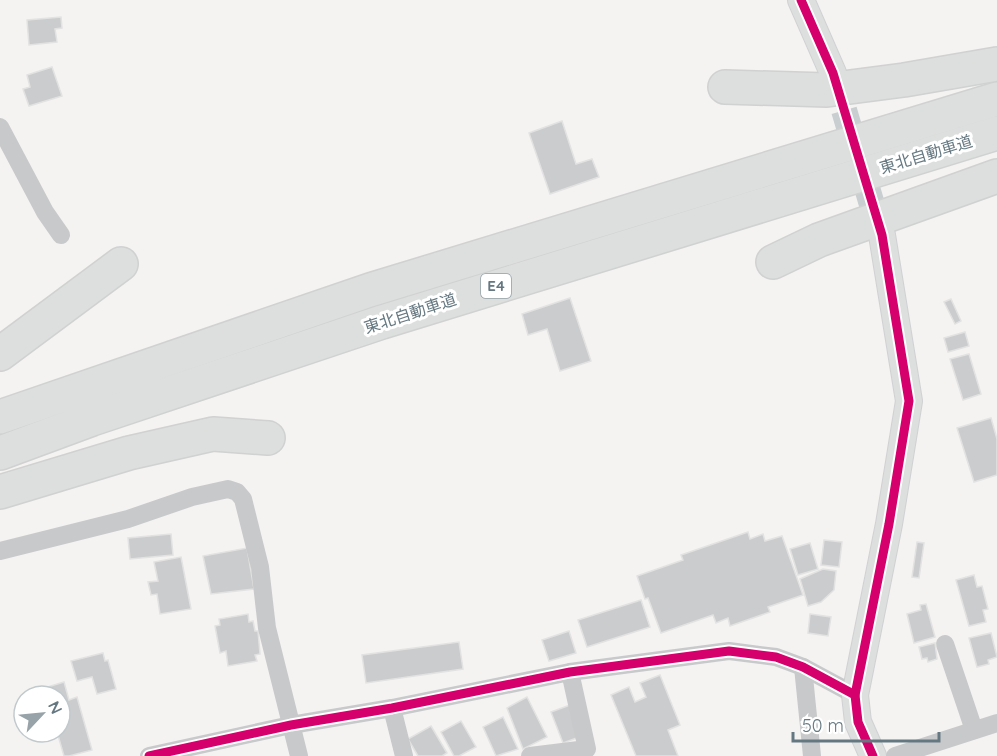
<svg xmlns="http://www.w3.org/2000/svg" width="997" height="756" font-family="Quicksand,'Noto Sans JP',sans-serif">
	<style>
		.building { fill: #cbcccd; stroke: #e3e2e2; stroke-width: 1.5 }
		.lines { fill: none; stroke-linecap: round; stroke-linejoin: round }
		.secondary-tunnel { stroke: #c9ced0; stroke-width: 26; stroke-dasharray: 26 13; stroke-linecap: butt }
		.secondary-casing { stroke: #d0d1d2; stroke-width: 28 }
		.highway-casing { stroke: #d0d1d1; stroke-width: 36 }
		.street { stroke: #c8c9ca; stroke-width: 18 }
		.secondary { stroke: #dddede; stroke-width: 26 }
		.highway { stroke: #dddede; stroke-width: 33 }
		.cycleway-casing { stroke: #fff; stroke-width: 13 }
		.cycleway { stroke: #d6006c; stroke-width: 9 }
		.labels { text-anchor: middle; stroke-width: 6; stroke-linejoin: round; paint-order: stroke }
		.shield { fill: #fff; stroke: #93a0a7; stroke-width: 1.5 }
		.shield-label { font-size: 15px; font-weight: bold; fill: #657881 }
		.street-label { font-size: 16px; fill: #657881; stroke: #fff }
	</style>
	<rect width="100%" height="100%" fill="#f4f3f2"/>
	<g class="building">
		<path d="M61,17L62,28L55,29L57,42L29,45L27,20Z"/>
		<path d="M52,67L62,96L29,106L23,89L30,87L27,75Z"/>
		<path d="M562,121L576,164L592,159L599,177L550,194L529,133Z"/>
		<path d="M570,298L591,361L560,371L547,329L528,335L522,314Z"/>
		<path d="M951,299L961,321L955,324L944,302Z"/>
		<path d="M965,332L969,346L948,352L944,338Z"/>
		<path d="M969,354L981,394L963,400L950,359Z"/>
		<path d="M991,418L997,439V475L974,482L957,428Z"/>
		<path d="M748,532L750,539L763,534L765,541L782,536L803,595L768,607L770,612L730,626L728,618L716,623L713,615L661,633L648,598L645,599L637,576L683,560L681,555Z"/>
		<path d="M171,534L173,555L130,559L128,538Z"/>
		<path d="M824,540L842,542L839,567L821,565Z"/>
		<path d="M917,542L924,543L919,578L912,577Z"/>
		<path d="M810,543L818,569L798,575L790,549Z"/>
		<path d="M247,548L254,589L211,594L203,556Z"/>
		<path d="M181,557L191,609L160,614L157,594L151,595L148,582L158,581L154,562Z"/>
		<path d="M823,569L836,571L834,590L821,602L808,606L800,579Z"/>
		<path d="M974,575L977,587L982,586L988,609L983,610L986,622L969,626L956,580Z"/>
		<path d="M641,600L650,627L587,647L578,620Z"/>
		<path d="M926,604L935,637L914,643L907,614L921,610L920,605Z"/>
		<path d="M248,614L249,622L253,621L255,631H258L260,654L255,655L257,661L228,666L226,651L220,653L215,626L220,625L219,619Z"/>
		<path d="M810,614L831,617L828,636L808,633Z"/>
		<path d="M569,631L576,653L549,661L542,640Z"/>
		<path d="M991,633L997,657L988,660L989,664L977,667L969,638Z"/>
		<path d="M459,642L463,669L366,683L362,655Z"/>
		<path d="M935,643L937,659L928,662L927,658L922,659L919,647Z"/>
		<path d="M103,653L105,661L108,660L116,689L97,694L92,677L77,681L71,661Z"/>
		<path d="M660,675L680,725L668,730L678,756H636L611,695L629,687L635,702L646,697L640,683Z"/>
		<path d="M64,682L69,700L77,697L92,750L69,756H64L57,732H60V696H43L41,689Z"/>
		<path d="M527,697L547,737L523,749L507,708Z"/>
		<path d="M570,705L582,736L563,743L551,712Z"/>
		<path d="M503,717L518,749L496,756L483,727Z"/>
		<path d="M461,721L476,747L459,756H454L441,732Z"/>
		<path d="M431,726L447,753L442,756H418L408,739Z"/>
	</g>
	<g class="lines">
		<path class="secondary-tunnel" d="M833,73L881,235"/>
		<g class="secondary-casing">
			<g id="secondary">
				<path d="M801,0L833,73"/>
				<path d="M873,756L858,722L855,695L889,524L909,401L882,235"/>
			</g>
		</g>
		<g class="highway-casing">
			<g id="highway">
				<path d="M725,87L827,90L904,80L997,64"/>
				<path d="M773,262L819,240L997,176"/>
				<path d="M0,354L121,264"/>
				<path d="M0,417L370,290L997,99"/>
				<path d="M0,453L92,419L382,322L997,133"/>
				<path d="M0,492L129,453L213,434L268,438"/>
			</g>
		</g>
		<g class="street">
			<path d="M0,127L45,212L61,235"/>
			<path d="M0,551L128,519L192,497L228,489L237,492L243,499L260,567L267,628L299,756"/>
			<path d="M945,644L974,730"/>
			<path d="M803,667L812,756"/>
			<path d="M392,708L404,756"/>
			<path d="M149,756L291,725L392,708L570,672L729,651L776,657L803,667L855,695"/>
			<path d="M530,756L587,749L570,672"/>
			<path d="M895,756L997,723"/>
		</g>
		<use href="#secondary" class="secondary"/>
		<use href="#highway" class="highway"/>
		<g class="cycleway-casing">
			<g id="cycleway">
				<path d="M801,0L833,73L882,235L909,401L889,524L855,695L858,722L873,756"/>
				<path d="M149,756L291,725L392,708L570,672L729,651L776,657L803,667L855,695"/>
			</g>
		</g>
		<use href="#cycleway" class="cycleway"/>
	</g>
	<g class="labels">
		<rect class="shield" x="481" y="274" width="30" height="24" rx="4.5"/>
		<g class="shield-label">
			<text x="496" y="291">E4</text>
		</g>
		<g class="street-label">
			<text transform="translate(926 154) rotate(-17)" y="6">東北自動車道</text>
			<text transform="translate(410 313) rotate(-18)" y="6">東北自動車道</text>
		</g>
	</g>
	<g transform="translate(42 714) rotate(64)"><circle r="28" fill="#ffffff" stroke="#c1c9cd" stroke-width="1.5"/>
	<path d="M0-4.5L10 22L0 15L-10 22Z" fill="#97a3a9"/>
	<text y="-9" font-size="16" font-weight="bold" text-anchor="middle" fill="#657881">N</text>
	</g>
	<path d="M793 732v9h146v-9" fill="none" stroke="#657881" stroke-width="3"/>
	<text x="802" y="732" font-size="18" fill="#657881" stroke="#ffffff" stroke-width="4.5" paint-order="stroke">50 m</text>
</svg>
